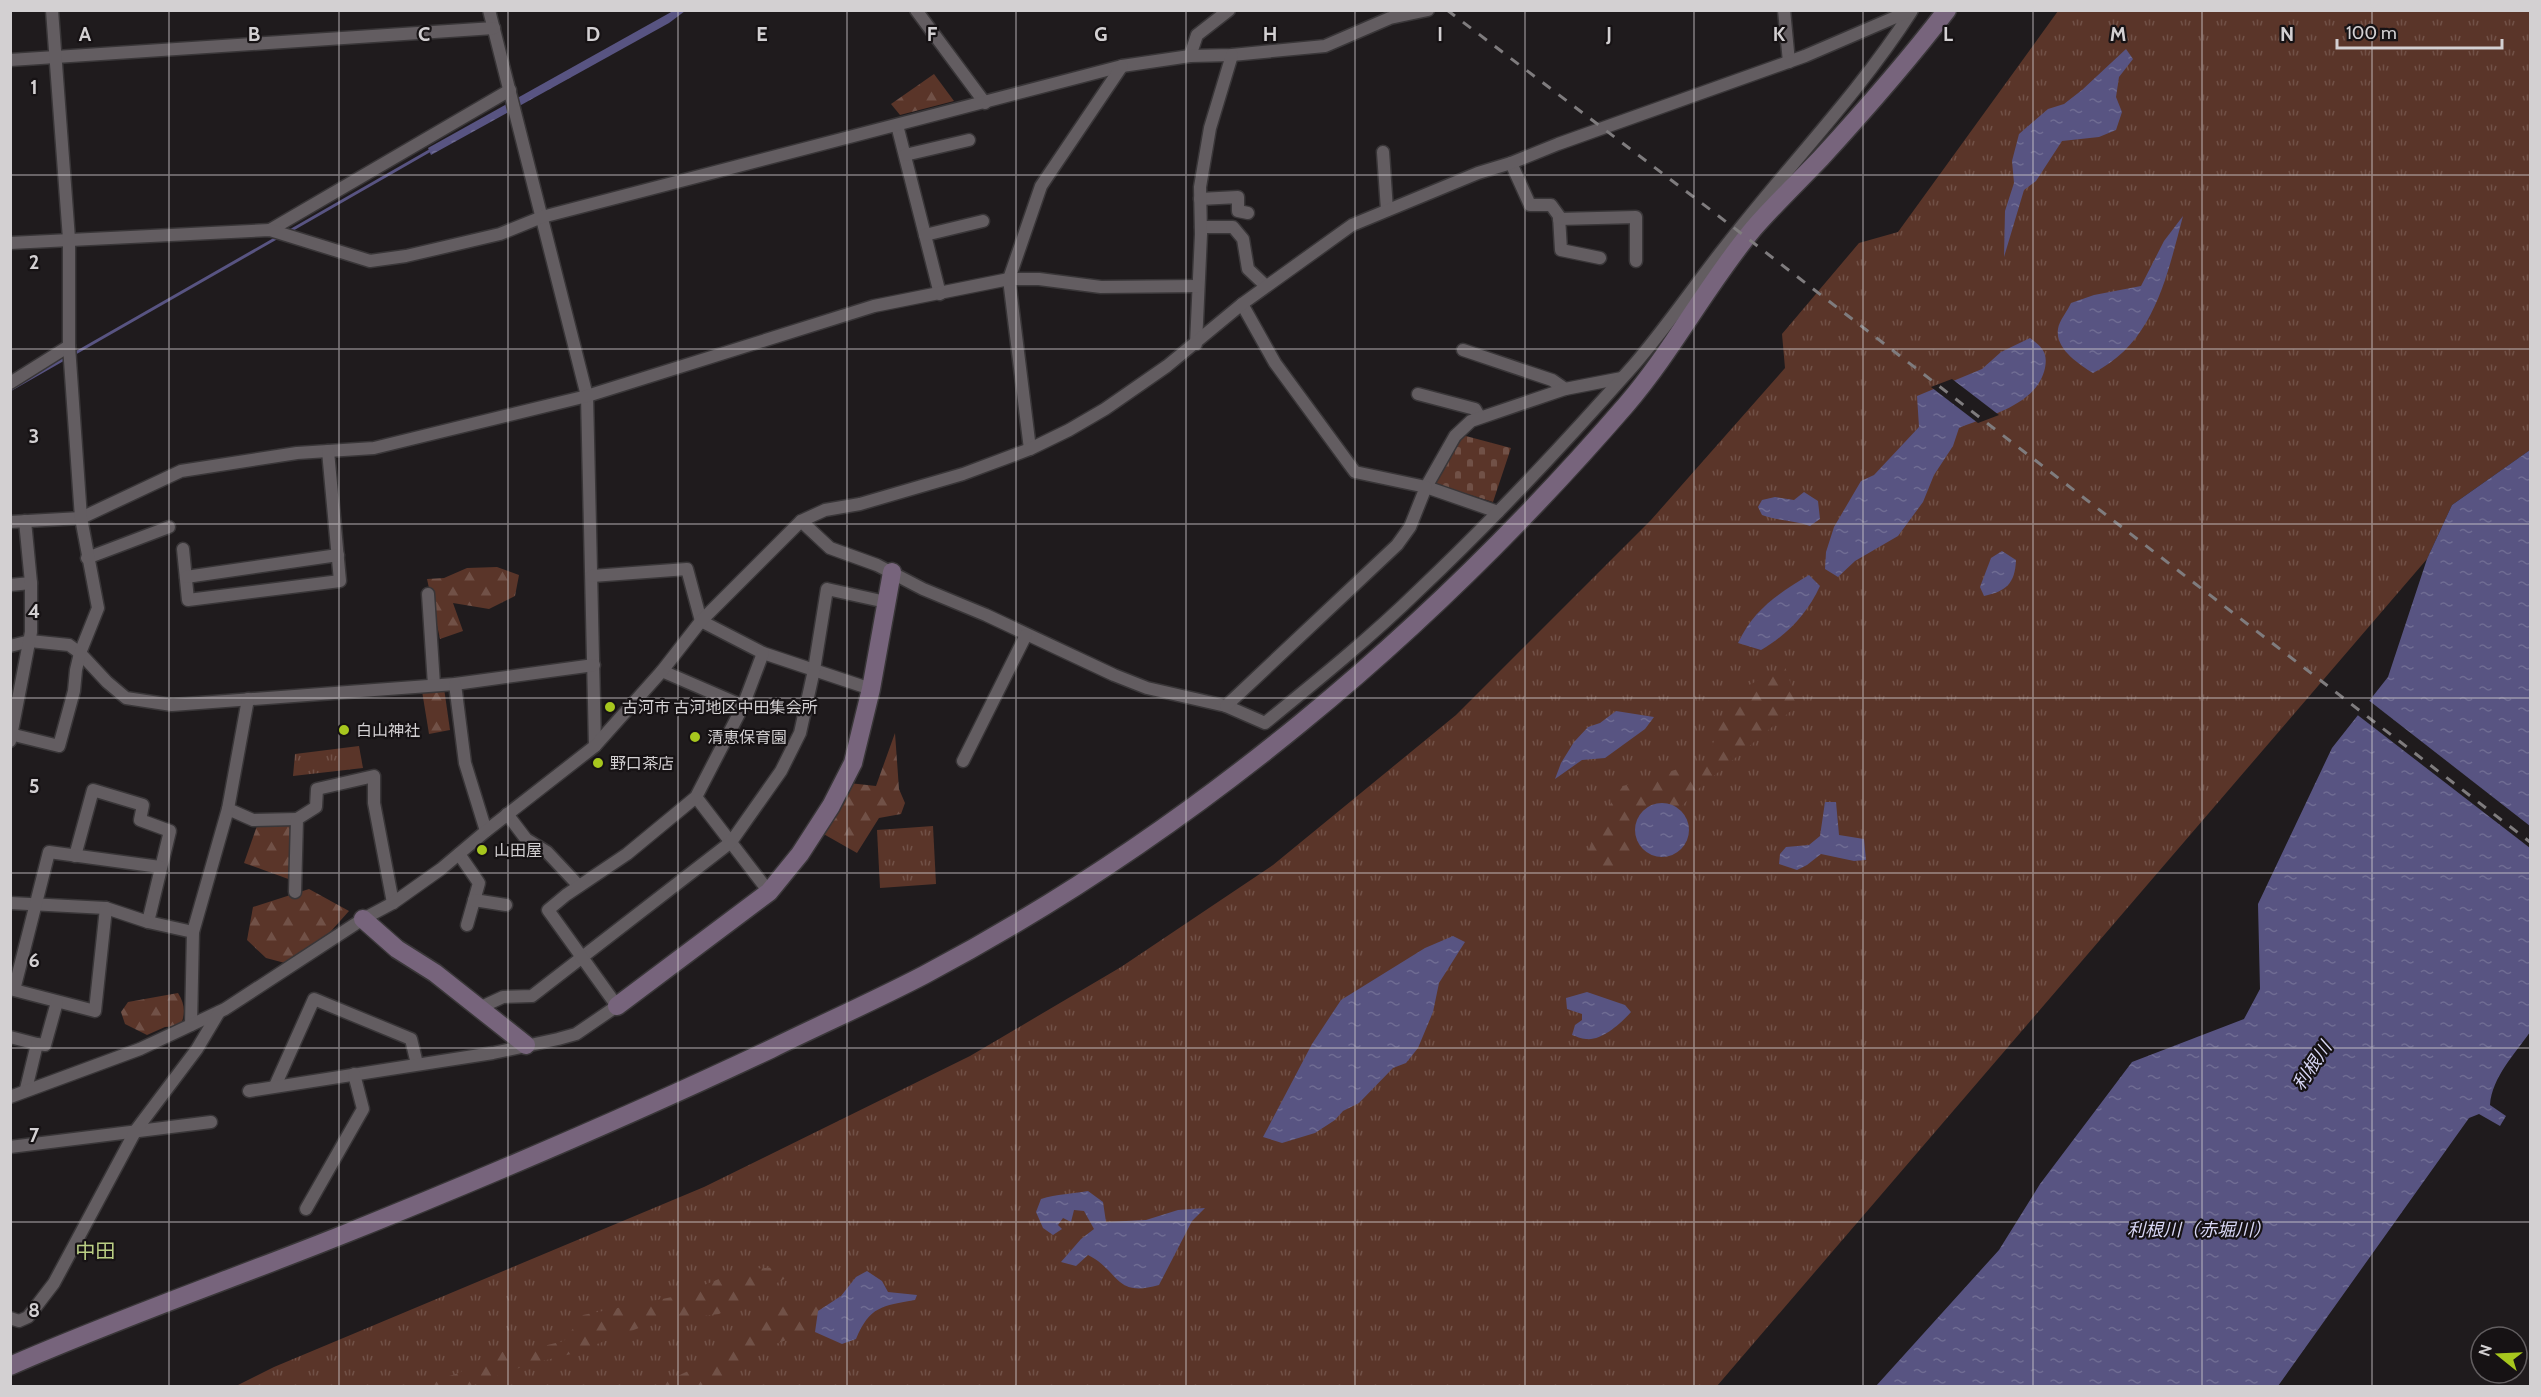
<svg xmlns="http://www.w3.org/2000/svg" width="2541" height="1397" font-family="Cabin,'Noto Sans JP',sans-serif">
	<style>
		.grass { fill: url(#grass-tufts) }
		.forest { fill: url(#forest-firs) }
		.cemetery { fill: url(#cemetery-stones) }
		.water { fill: url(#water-ripples) }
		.pier { fill: #1f1b1d }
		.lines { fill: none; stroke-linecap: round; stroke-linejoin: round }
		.stream { stroke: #585482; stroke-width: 3 }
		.street-casing { stroke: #393638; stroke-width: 15 }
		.secondary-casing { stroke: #393638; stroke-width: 21 }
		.street { stroke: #635d61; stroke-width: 12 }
		.secondary { stroke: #77647c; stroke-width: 18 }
		.rail { stroke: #7f7c7e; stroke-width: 3; stroke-dasharray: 10 10; stroke-linecap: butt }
		.grid { fill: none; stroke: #d3d0d2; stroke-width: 1.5; stroke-opacity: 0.55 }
		.poi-dot { fill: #a7c71e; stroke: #161214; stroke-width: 2 }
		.labels { text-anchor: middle; stroke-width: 4.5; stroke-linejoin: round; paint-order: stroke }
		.poi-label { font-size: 16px; fill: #d3d0d2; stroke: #161214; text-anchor: start }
		.water-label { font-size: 18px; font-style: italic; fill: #d8d7f5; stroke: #161214 }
		.quarter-label { font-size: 20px; fill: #bace84; stroke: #161214 }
		.grid-label { font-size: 20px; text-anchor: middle; font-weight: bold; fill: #d3d0d2; stroke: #161214; stroke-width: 4.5; stroke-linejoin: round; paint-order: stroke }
	</style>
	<defs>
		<pattern id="grass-tufts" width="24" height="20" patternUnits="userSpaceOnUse" patternTransform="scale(1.5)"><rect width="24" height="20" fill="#5a3529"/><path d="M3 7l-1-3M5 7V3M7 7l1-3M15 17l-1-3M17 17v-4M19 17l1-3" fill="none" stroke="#715147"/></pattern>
		<pattern id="forest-firs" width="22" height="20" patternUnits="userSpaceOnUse" patternTransform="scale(1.5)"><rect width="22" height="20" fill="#5a3529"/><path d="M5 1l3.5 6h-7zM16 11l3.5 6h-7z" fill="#715147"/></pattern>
		<pattern id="cemetery-stones" width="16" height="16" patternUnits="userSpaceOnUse" patternTransform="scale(1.5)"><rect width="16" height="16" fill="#5a3529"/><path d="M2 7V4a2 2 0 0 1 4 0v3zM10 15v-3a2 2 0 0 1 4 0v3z" fill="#715147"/></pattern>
		<pattern id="water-ripples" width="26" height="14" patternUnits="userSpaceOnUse" patternTransform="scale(1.5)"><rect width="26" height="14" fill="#585482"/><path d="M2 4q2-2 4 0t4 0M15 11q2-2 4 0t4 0" fill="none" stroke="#6f6c93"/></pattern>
	</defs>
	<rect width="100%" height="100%" fill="#1f1b1d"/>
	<g class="grass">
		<path d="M2058,11H2530V450L2452,505L2427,559L1717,1386H236L274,1367L704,1187L970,1056L1121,967L1273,865L1456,715L1651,520L1785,368L1782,334L1859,243L1898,232Z"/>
		<path d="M359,746L363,768L293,776L295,754Z"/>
		<path d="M933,826L936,884L880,888L877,830Z"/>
	</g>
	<g class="forest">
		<path d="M934,74L954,101L900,115L891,104Z"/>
		<path d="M497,567L519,575L515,596L489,609L453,603L463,631L440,639L427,579L444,578L467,568Z"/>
		<path d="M1785,667L1798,705L1697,790L1622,869L1581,874L1598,822L1623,786L1707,760L1731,694Z"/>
		<path d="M444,688L450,730L429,734L422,691Z"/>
		<path d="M895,733L899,789L905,803L901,814L879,818L857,853L820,832L849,783L876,786Z"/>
		<path d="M258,823L294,824L291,880L244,863Z"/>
		<path d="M309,889L349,911L324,939L285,963L266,958L247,940L253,907Z"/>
		<path d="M178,993C185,1004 186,1014 180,1026L165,1027L147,1035L125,1024L121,1012L128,1002Z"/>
		<path d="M777,1267L786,1278L719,1314L657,1321L571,1354L530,1364L469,1386H416L459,1373L490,1353L527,1350L564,1341L583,1315L677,1296L741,1270Z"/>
		<path d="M807,1301L827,1306L820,1327L744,1356L730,1386H657L713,1359L741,1329L780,1302Z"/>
	</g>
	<path class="cemetery" d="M1462,435L1511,448L1493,502L1435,484L1450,453Z"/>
	<g class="water">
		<path d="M673,11H685L669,23L431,155L428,148Z"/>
		<path d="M2126,49L2133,59L2119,77L2116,97L2122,112L2116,130L2099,137L2062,141L2036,181L2024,190L2004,257L2005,211L2014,183L2012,161L2019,134L2048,109L2064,104L2082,90Z"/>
		<path d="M2183,216C2167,276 2154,343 2093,373C2079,364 2055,349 2058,329C2059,321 2068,310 2071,303L2094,295L2141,286L2164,241Z"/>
		<path d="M2030,338C2042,347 2048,352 2045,368C2037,405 1990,415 1959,428L1953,446L1934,475L1923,502L1898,536L1855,561L1838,577L1825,569L1826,552L1834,527L1861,481L1874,475L1919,427L1917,396L1982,369L2001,352Z"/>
		<path d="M2530,450V1032C2515,1054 2492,1077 2490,1105L2506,1116L2500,1126L2479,1114L2469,1118L2278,1386H1876L1999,1250L2040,1184L2132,1062L2244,1019L2260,989L2258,904L2332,748L2388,677L2427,559L2452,505Z"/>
		<path d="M1804,492L1818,501L1820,519L1810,526C1794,520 1778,521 1762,515L1758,507L1762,500L1775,497L1794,500Z"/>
		<path d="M2002,551L2016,560C2015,584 2006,591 1984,596L1980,587L1991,558Z"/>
		<path d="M1809,575L1820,586C1807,614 1787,635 1761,650L1738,643C1754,609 1778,594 1809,575Z"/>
		<path d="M1616,711L1654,717L1645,729L1605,758L1582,760L1555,779L1561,763L1574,742L1588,727L1600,723Z"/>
		<path d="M1825,802H1836L1839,835L1864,839L1866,860L1854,861L1821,854L1807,865L1797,870L1779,864L1780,854L1786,847L1809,845L1820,836Z"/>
		<circle cx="1662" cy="830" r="27"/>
		<path d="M1453,936L1465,942L1439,983L1433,1012L1418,1048L1406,1063L1393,1068L1359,1103L1343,1111L1335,1120L1315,1133L1282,1143L1263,1137L1312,1044L1341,1000L1425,948Z"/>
		<path d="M1587,992L1625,1005L1631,1012C1621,1023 1602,1041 1586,1039C1581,1039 1576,1036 1572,1035L1575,1025L1582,1020V1014L1567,1009L1566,998Z"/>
		<path d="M1088,1191L1103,1202L1106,1222L1146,1220L1178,1210L1205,1208L1192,1221L1159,1285C1114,1298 1120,1271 1088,1255L1076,1266L1061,1262L1081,1239L1094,1229L1084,1211L1074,1210L1071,1222L1063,1218L1058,1225L1062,1229L1053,1235L1043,1228L1036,1212L1041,1199C1057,1194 1072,1194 1088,1191Z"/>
		<path d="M867,1271L882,1281L888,1292L917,1295L915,1300C882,1306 870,1306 856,1339L842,1344L815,1332L818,1311L841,1296L856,1277Z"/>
	</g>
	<g class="pier">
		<path d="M1952,379L1999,415L1978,423L1931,387Z"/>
		<path d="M2367,699L2530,826V848L2355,713Z"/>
	</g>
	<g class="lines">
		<g class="stream">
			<path d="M288,232L431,150"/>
			<path d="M72,355L280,236"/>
			<path d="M10,390L66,358"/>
		</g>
		<g class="street-casing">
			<g id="street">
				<path d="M489,10L587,396L595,746"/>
				<path d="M916,10L985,103"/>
				<path d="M1784,10L1789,62"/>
				<path d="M1190,56L1197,35L1229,10"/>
				<path d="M10,60L494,28"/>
				<path d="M897,125L940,294"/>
				<path d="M1383,152L1387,210"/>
				<path d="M905,155L969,140"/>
				<path d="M1511,163L1530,205H1551L1559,216L1561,250L1600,258"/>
				<path d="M1200,199L1238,197V211L1248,213"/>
				<path d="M1559,219L1636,217V261"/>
				<path d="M1201,227H1233L1243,239L1248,269L1266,286"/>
				<path d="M270,230L510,90"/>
				<path d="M925,235L983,221"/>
				<path d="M10,243L270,230L370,261L406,256L500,234L542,217L1122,66L1190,56L1232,55L1325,46L1390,18L1428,10"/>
				<path d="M1196,344L1201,234L1200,187L1210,128L1232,55"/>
				<path d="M1463,350L1552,380L1565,389"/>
				<path d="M10,383L69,346"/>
				<path d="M1418,394L1475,409L1479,416"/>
				<path d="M1030,449L1009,279L1041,186L1122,66"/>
				<path d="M1498,512L1426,487L1455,436L1471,421L1565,389L1622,378"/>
				<path d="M801,521L830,548L877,565L923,589L986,615L1114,675L1147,688L1226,706L1265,723C1318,680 1371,637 1419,590C1494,519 1565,443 1633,366C1666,328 1694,286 1725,247C1786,168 1857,96 1911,12"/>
				<path d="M10,522L81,518L181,471L297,453L374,448L587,396L874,306L1009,279H1039L1101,287L1198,286"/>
				<path d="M183,549L188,600L340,581L328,451"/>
				<path d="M87,558L169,527"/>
				<path d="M592,576L687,569L701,621L763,653L871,689"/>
				<path d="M186,577L338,555"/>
				<path d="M10,585L31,583"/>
				<path d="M428,594L434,685"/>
				<path d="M10,646L30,641L69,645L80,653L107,682L126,698L172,705L455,684L594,665"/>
				<path d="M662,671L743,706"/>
				<path d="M455,684L465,763L486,831"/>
				<path d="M1226,706L1397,545L1410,527L1426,487L1355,472L1275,363L1242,304"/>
				<path d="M10,734L59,746L74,691L76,670L80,653L98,608L81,518L69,346V239L52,10"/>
				<path d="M10,741L31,632V583L25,521"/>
				<path d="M963,761L1026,635"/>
				<path d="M696,797L769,892"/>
				<path d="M228,809L253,820L297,819"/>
				<path d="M507,814L526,839L547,852L579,886"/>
				<path d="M459,854L479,883L467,925"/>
				<path d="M75,856L93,790L143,805L140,820L170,831L148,922"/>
				<path d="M295,892L297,819L316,807L317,789L374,776V803L393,903"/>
				<path d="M474,900L506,905"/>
				<path d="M10,903L106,908L148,922L193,932"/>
				<path d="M106,908L95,1011L14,990L49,852L160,867"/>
				<path d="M479,1008L503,997L532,996L731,842L781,771L800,733L814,670L827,589L886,602"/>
				<path d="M191,1025L193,932L228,809L248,699"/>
				<path d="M10,1037L37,1044L26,1089"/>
				<path d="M37,1044L45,1045L57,1002"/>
				<path d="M275,1086L314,999L411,1039L417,1064"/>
				<path d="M249,1091L493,1053L558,1039L576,1034L617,1006L548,910L566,895L627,854L696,797L743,706L763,653"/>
				<path d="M10,1097L140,1049L225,1009L363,919L393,903L441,869L486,831L595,746L662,671L701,621L801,521L825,510L860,504L963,474L1030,449L1069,430L1105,409L1167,366L1242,304L1352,225L1478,173L1511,163L1558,144L1805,56L1912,10"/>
				<path d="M10,1147L211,1122"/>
				<path d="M306,1209L363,1109L354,1074"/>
				<path d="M10,1318L19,1321L28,1317L54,1283L136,1130L197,1049L219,1012"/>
			</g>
		</g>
		<g class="secondary-casing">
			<g id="secondary">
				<path d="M363,919L397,949L435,973L526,1045"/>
				<path d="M617,1006L769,892L800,854L831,806L853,763L871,689L892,572"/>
				<path d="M10,1366C117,1319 229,1280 337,1237C484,1178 629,1116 771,1049C822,1024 874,1001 924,975C1192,833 1428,634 1626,405C1674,349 1707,284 1754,228C1775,204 1799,181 1821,158C1865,110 1907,62 1947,10"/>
			</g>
		</g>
		<use href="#street" class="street"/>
		<use href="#secondary" class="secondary"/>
		<path class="rail" d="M1447,10L1716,214L2530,842"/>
	</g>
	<path class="grid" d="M169,10V1386M339,10V1386M508,10V1386M678,10V1386M847,10V1386M1016,10V1386M1186,10V1386M1355,10V1386M1525,10V1386M1694,10V1386M1863,10V1386M2033,10V1386M2202,10V1386M2372,10V1386M10,175H2530M10,349H2530M10,524H2530M10,698H2530M10,873H2530M10,1048H2530M10,1222H2530"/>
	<g class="poi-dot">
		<circle cx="610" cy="707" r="6"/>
		<circle cx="344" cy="730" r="6"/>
		<circle cx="695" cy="737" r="6"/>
		<circle cx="598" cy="763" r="6"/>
		<circle cx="482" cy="850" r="6"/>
	</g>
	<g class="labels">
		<g class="poi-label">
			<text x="622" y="713">古河市 古河地区中田集会所</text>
			<text x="356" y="736">白山神社</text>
			<text x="707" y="743">清恵保育園</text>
			<text x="610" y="769">野口茶店</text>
			<text x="494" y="856">山田屋</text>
		</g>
		<g class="water-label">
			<text transform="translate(2312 1066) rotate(-56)" y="6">利根川</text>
			<text x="2199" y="1236">利根川（赤堀川）</text>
		</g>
		<g class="quarter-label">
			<text x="95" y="1258">中田</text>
		</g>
	</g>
	<g class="grid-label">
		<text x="85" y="41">A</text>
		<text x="254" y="41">B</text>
		<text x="424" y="41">C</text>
		<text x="593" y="41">D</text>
		<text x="762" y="41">E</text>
		<text x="932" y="41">F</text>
		<text x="1101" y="41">G</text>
		<text x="1270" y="41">H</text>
		<text x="1440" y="41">I</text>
		<text x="1609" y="41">J</text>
		<text x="1779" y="41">K</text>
		<text x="1948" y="41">L</text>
		<text x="2118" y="41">M</text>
		<text x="2287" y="41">N</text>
		<text x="34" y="94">1</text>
		<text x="34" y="269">2</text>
		<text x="34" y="443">3</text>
		<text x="34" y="618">4</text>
		<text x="34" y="793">5</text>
		<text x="34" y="967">6</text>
		<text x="34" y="1142">7</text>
		<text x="34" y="1317">8</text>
	</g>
	<rect width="2541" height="1397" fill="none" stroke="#d3d0d2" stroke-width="24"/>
	<g transform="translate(2499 1355) rotate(288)"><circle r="28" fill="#161214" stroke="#625e60" stroke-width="1.5"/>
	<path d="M0-4.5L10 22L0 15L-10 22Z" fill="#a7c71e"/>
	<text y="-9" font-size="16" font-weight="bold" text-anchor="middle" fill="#d3d0d2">N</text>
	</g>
	<path d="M2337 39v9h165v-9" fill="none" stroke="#d3d0d2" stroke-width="3"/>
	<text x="2346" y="39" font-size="18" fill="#d3d0d2" stroke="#161214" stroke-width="4.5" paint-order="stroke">100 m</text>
</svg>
